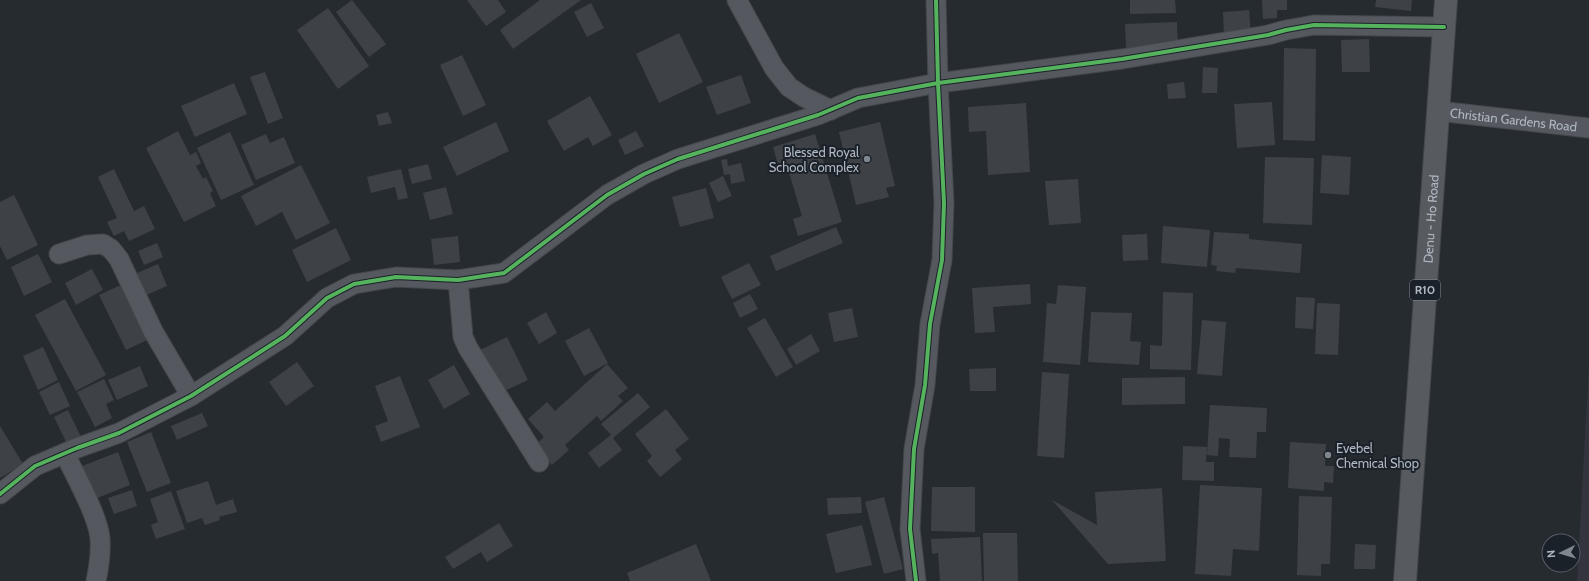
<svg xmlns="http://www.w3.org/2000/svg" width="1589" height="581" font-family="Cabin,sans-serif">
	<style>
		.medical { fill: #33343d }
		.building { fill: #3e4247 }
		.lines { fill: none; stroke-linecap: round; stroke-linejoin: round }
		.street-casing { stroke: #44484c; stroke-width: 21 }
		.primary-casing { stroke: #43474d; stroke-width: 24 }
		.street { stroke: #55585e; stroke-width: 19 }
		.primary { stroke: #575b60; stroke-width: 22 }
		.cycleway-casing { stroke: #1b2129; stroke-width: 6 }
		.cycleway { stroke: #56b35d; stroke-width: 4 }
		.poi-dot { fill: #7f868e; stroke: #1b2129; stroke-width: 1.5 }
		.labels { text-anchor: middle; stroke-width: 4; stroke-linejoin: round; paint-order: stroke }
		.shield { fill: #1b2129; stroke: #838a93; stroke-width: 1 }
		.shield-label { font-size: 12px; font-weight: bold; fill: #afb7c1 }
		.street-label { font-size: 13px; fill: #afb7c1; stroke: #1b2129 }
		.poi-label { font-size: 13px; fill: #afb7c1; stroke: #1b2129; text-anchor: end }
	</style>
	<rect width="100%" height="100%" fill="#262b30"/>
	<path class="medical" d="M1589,364V581H1577Z"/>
	<g class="building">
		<path d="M352,0L386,44L369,57L336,12Z"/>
		<path d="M467,0H498L506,12L486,26Z"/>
		<path d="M540,0H581L513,49L500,30Z"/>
		<path d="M1130,0H1175L1176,13L1130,14Z"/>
		<path d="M1262,0H1287V10H1277V18L1263,19Z"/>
		<path d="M1376,0H1412L1411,11L1375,7Z"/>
		<path d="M591,3L604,28L587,37L574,12Z"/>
		<path d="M328,8L369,66L338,89L297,30Z"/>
		<path d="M1249,10L1251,35L1224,36L1223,12Z"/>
		<path d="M1177,22L1178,47L1126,49L1125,24Z"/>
		<path d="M679,33L703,82L659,103L636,54Z"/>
		<path d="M1369,39L1370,72H1342L1341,40Z"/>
		<path d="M1284,48L1316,49L1315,141L1283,140Z"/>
		<path d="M462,55L486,105L463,116L440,65Z"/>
		<path d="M1203,67L1218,68L1217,93H1202Z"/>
		<path d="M265,72L283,118L268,124L250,77Z"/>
		<path d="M741,75L751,103L717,115L706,87Z"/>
		<path d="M1184,82L1186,98L1168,99L1167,84Z"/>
		<path d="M234,83L247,114L195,137L181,106Z"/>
		<path d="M590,96L612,135L593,146L588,137L564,151L547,121Z"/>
		<path d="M1272,102L1275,145L1237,148L1234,104Z"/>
		<path d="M1026,103L1030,172L988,175L986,131L969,132L968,107Z"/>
		<path d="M388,112L392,123L379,126L376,115Z"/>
		<path d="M496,122L509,151L457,176L443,147Z"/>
		<path d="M880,122L895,186L886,188L889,197L856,205L839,132Z"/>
		<path d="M178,131L190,155L196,152L201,163L196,166L203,179L206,177L213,191L210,193L216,206L184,222L146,148Z"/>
		<path d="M636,131L644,146L625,155L618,140Z"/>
		<path d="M230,132L254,185L221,200L197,148Z"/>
		<path d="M266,134L270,143L284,137L295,163L256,180L241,145Z"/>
		<path d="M815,134L842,222L798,236L793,219L802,216L787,166L779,168L773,147Z"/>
		<path d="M1322,155L1351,157L1349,195L1320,193Z"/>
		<path d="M1265,157L1314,158L1312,225L1263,223Z"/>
		<path d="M727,159L728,166L741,163L745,181L731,184L730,174L724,175L721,160Z"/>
		<path d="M428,164L432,179L412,184L408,169Z"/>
		<path d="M301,165L330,223L296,240L282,212L256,226L241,196Z"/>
		<path d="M114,169L134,211L144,206L155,229L129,241L124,231L114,236L107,222L117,218L98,177Z"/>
		<path d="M401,169L408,198L398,200L395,187L371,193L367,177Z"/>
		<path d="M723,176L732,196L718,202L709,183Z"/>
		<path d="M1078,179L1081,223L1049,225L1045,181Z"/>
		<path d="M446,187L453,214L430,220L423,193Z"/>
		<path d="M706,188L714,218L680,227L672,197Z"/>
		<path d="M14,195L38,245L7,260L0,246V202Z"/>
		<path d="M1163,226L1210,230L1207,267L1161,263Z"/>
		<path d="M836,227L843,243L776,271L770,256Z"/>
		<path d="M336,228L351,260L307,282L292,250Z"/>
		<path d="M1214,232L1249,234V239L1302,244L1300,273L1236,268L1235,273L1216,271L1217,266L1211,265Z"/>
		<path d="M1147,234L1148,260L1123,261L1122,235Z"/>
		<path d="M458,236L460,262L434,265L431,239Z"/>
		<path d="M157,243L163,257L144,265L138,251Z"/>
		<path d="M38,254L52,282L24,296L11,267Z"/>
		<path d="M749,263L761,285L732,299L721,277Z"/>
		<path d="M158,264L167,286L144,296L135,274Z"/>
		<path d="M92,269L103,290L76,305L65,283Z"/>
		<path d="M123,284L149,339L126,350L99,295Z"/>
		<path d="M1030,284L1031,304L993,307L995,332L975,333L972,288Z"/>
		<path d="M1058,285L1086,287L1080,365L1043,362L1047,303L1056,304Z"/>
		<path d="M1163,292L1193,293L1191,370L1150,369V345L1162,346Z"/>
		<path d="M750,294L758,309L740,318L733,303Z"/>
		<path d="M1296,297L1315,298L1313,329L1295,328Z"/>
		<path d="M65,299L106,375L76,391L35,315Z"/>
		<path d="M1317,303L1340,304L1338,355L1315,354Z"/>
		<path d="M852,308L858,337L834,342L828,313Z"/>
		<path d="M546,312L557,333L539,344L527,323Z"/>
		<path d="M1091,312L1132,313L1130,341L1141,342L1139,365L1088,362Z"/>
		<path d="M765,318L793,367L776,377L747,328Z"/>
		<path d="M1202,320L1226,322L1222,376L1197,374Z"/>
		<path d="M589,328L608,363L584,376L565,341Z"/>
		<path d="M811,334L820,351L796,365L787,349Z"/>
		<path d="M507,337L528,380L500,393L480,350Z"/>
		<path d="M43,347L58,380L38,390L23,356Z"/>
		<path d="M297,362L314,386L286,406L269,382Z"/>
		<path d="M607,364L628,388L618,396L623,401L601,421L597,416L565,445L569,450L552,465L534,446L544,437L528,419L547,402L555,411Z"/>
		<path d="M454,365L470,394L444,409L428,380Z"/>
		<path d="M140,366L148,386L117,400L108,380Z"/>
		<path d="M996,368V391H970L969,369Z"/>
		<path d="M1042,372L1069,374L1064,458L1037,456Z"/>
		<path d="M400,376L420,427L381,442L375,426L388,421L375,386Z"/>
		<path d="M1185,377V404L1122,405V378Z"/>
		<path d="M104,379L114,400L106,404L112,418L95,427L77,392Z"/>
		<path d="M59,382L70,406L50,415L39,392Z"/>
		<path d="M638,393L650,407L613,438L622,450L599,468L588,453L611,435L601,424Z"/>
		<path d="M1210,405L1267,408L1266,432H1257L1256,458L1229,457L1230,439L1219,438L1218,456L1207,455Z"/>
		<path d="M666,409L689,439L675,450L682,459L660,477L647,461L652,456L635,434Z"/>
		<path d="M68,410L82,439L68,446L54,417Z"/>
		<path d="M202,413L208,426L177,440L171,426Z"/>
		<path d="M0,426L23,464L0,478Z"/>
		<path d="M151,432L171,483L147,492L127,442Z"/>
		<path d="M1290,442L1326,444L1325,466H1334L1333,483L1324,482V491L1288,488Z"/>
		<path d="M1183,446L1207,447L1206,462H1214V481L1182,480Z"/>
		<path d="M118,452L130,485L97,498L93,489L86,491L77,468Z"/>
		<path d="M208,481L216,505L233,499L237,512L219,517L220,520L205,525L202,518L187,523L176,491Z"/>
		<path d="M1200,485L1262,488L1259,551L1233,549L1231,576L1195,574Z"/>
		<path d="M932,487H975V532L931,531Z"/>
		<path d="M1162,488L1166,561L1108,564L1052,500L1097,525L1095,492Z"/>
		<path d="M132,490L137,506L114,514L108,498Z"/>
		<path d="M171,491L185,529L156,539L151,525L158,522L150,499Z"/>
		<path d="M1299,496L1332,497L1330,564H1321V576L1297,575Z"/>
		<path d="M861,497L862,513L828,515L827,498Z"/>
		<path d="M884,497L903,569L884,574L865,502Z"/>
		<path d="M499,523L513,546L487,562L481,552L453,569L445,557Z"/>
		<path d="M862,525L872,565L836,573L826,534Z"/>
		<path d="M983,533H1017L1018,581H984Z"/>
		<path d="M980,537L982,581H940L938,553L932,554L931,539Z"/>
		<path d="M696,544L711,581H630L627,573Z"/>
		<path d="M1355,544L1376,545L1375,569H1354Z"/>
	</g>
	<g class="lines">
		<g class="street-casing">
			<g id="street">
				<path d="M737,0L774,68L789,87L804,97L831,110"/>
				<path id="s1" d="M1438,111L1589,128"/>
				<path d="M59,254L87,245L103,244L111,249L119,259L153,331L191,396"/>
				<path d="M458,280L463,337L468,348L539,462"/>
				<path d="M65,454C75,475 98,516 100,538C101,552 99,567 96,581"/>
				<path d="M0,494L35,466L77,448L119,433L191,396L285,336L327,298L354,284L396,277L458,280L504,273L607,195L644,174L678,159L818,115L858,98L938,83L936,0"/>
				<path d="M916,581L910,529L914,449L925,385L930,324L942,260L944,203L938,83L1122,59L1268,35L1286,30L1314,25L1444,27"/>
			</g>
		</g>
		<g class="primary-casing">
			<g id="primary">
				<path id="s2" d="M1405,581L1446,0"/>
			</g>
		</g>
		<use href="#street" class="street"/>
		<use href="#primary" class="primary"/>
		<g class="cycleway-casing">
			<g id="cycleway">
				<path d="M0,494L35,466L77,448L119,433L191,396L285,336L327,298L354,284L396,277L458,280L504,273L607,195L644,174L678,159L818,115L858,98L938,83L936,0"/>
				<path d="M916,581L910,529L914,449L925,385L930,324L942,260L944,203L938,83L1122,59L1268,35L1286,30L1314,25L1444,27"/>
			</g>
		</g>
		<use href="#cycleway" class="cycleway"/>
	</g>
	<g class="poi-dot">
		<circle cx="867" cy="159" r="4"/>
		<circle cx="1328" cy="455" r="4"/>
	</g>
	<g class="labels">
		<rect class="shield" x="1410" y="280" width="30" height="20" rx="3"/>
		<g class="shield-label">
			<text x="1425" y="294">R10</text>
		</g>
		<g class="street-label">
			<text dy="5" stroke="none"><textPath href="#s1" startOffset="76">Christian Gardens Road</textPath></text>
			<text dy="5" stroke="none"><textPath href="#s2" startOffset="363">Denu - Ho Road</textPath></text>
		</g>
		<g class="poi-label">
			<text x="859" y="157">Blessed Royal<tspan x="859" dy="15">School Complex</tspan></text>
			<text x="1336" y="453" text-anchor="start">Evebel<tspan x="1336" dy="15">Chemical Shop</tspan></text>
		</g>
	</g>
	<g transform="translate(1561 553) rotate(265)"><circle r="19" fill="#1b2129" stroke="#565d66"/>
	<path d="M0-3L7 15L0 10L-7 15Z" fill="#7f868e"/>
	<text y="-6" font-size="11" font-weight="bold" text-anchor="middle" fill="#afb7c1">N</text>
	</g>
</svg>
